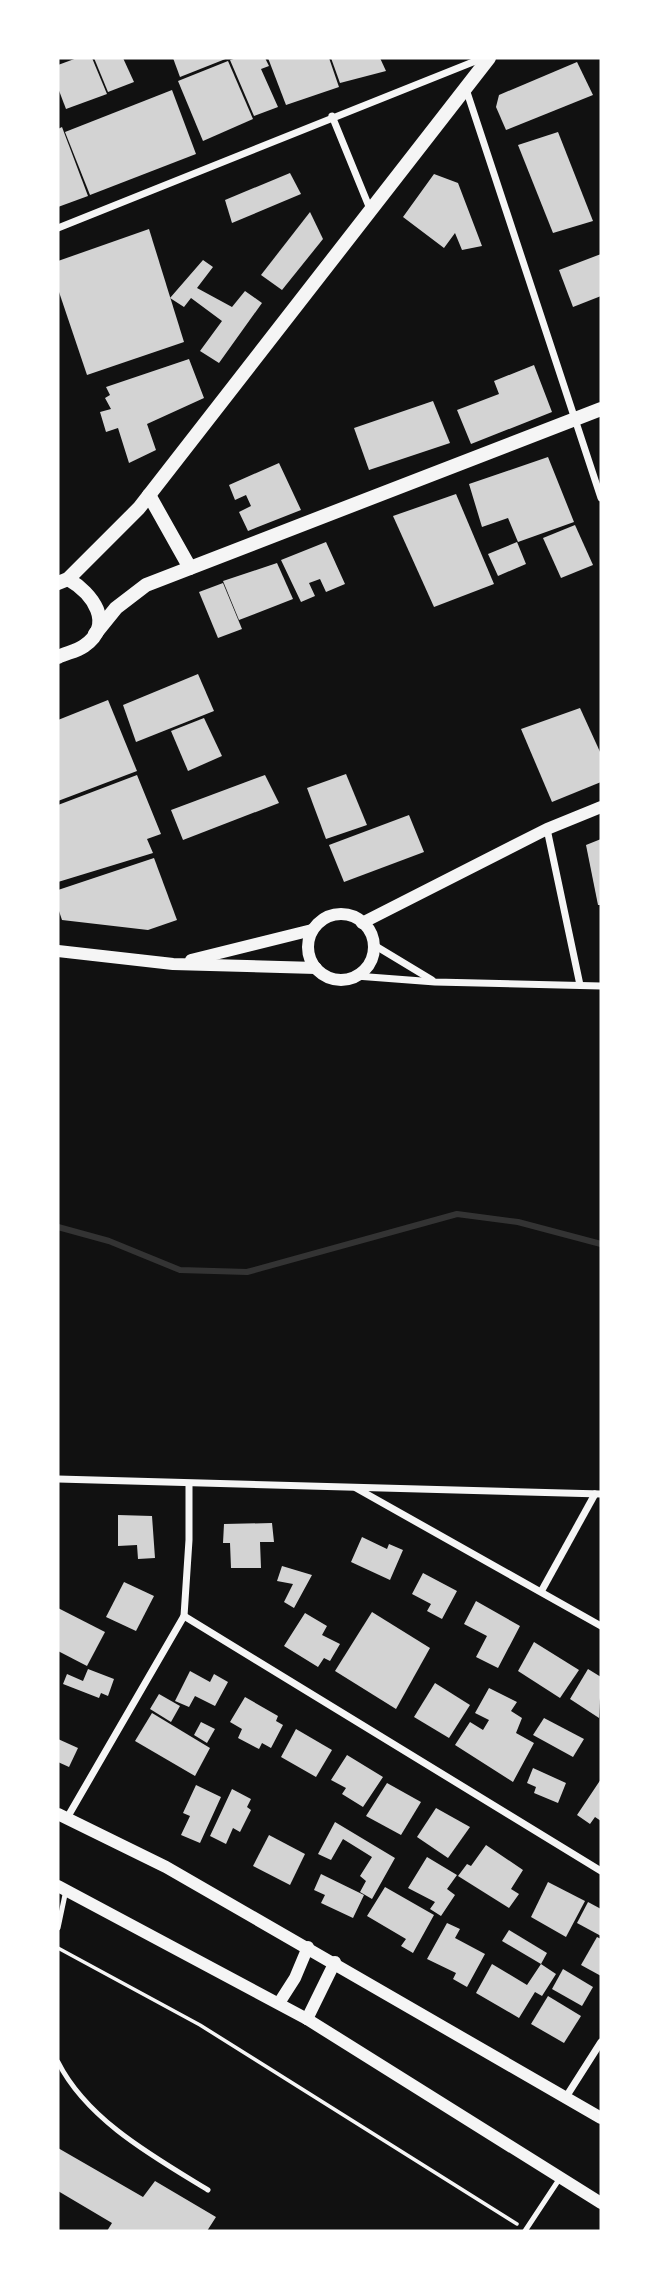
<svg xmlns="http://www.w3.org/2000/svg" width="659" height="2289" font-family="'Alegreya Sans',sans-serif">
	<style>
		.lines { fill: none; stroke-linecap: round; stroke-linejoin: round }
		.stream { stroke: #333; stroke-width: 6 }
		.building { fill: #d3d3d3 }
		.path { stroke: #f5f5f5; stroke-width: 3.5 }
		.service { stroke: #f5f5f5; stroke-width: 5 }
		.minor { stroke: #f5f5f5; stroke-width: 7 }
		.tertiary { stroke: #f5f5f5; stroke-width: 12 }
		.secondary { stroke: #f5f5f5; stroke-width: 14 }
	</style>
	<rect width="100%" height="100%" fill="#111"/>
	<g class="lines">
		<path class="stream" d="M58,1227L109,1241L180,1270L247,1272L457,1214L518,1222L601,1244"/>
	</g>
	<g class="building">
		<path d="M77,58H92L107,94L66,109L58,88V65Z"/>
		<path d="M94,58H123L134,82L108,92Z"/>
		<path d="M173,58H228L180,77Z"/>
		<path d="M237,58H265L269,66L261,69L278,107L254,116L230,60Z"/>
		<path d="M268,58H329L339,87L286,105Z"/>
		<path d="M331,58H380L386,71L340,83Z"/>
		<path d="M228,61L253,119L203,141L178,81Z"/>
		<path d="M577,62L593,95L506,130L496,107L499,95Z"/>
		<path d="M172,90L196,154L90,195L65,132Z"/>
		<path d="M62,127L88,196L58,207V129Z"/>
		<path d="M558,132L593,221L553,233L518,145Z"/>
		<path d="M290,173L301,194L232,223L225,200Z"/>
		<path d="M434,174L458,183L482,246L462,250L455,233L444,248L403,217Z"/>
		<path d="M310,212L323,239L282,290L261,275Z"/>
		<path d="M149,229L184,342L87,375L58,289V261Z"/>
		<path d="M601,254V296L573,307L559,270Z"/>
		<path d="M203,260L213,267L197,288L232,307L245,291L262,303L219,363L200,351L222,321L191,298L184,307L170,298Z"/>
		<path d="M189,359L204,398L147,424L156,450L129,463L118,428L106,432L100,412L111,409L105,398L110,395L106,387Z"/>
		<path d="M534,365L552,412L471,444L457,410L499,394L494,381Z"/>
		<path d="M433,401L450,443L369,470L354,428Z"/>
		<path d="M548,457L574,522L518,542L508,518L482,527L469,484Z"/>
		<path d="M279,463L301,510L248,531L239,512L251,506L246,495L235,500L229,485Z"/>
		<path d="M456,494L494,584L434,607L393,516Z"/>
		<path d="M575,525L593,565L561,578L543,538Z"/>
		<path d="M326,542L345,584L326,592L320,579L309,583L315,596L301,602L281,560Z"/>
		<path d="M517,542L526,564L498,576L488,554Z"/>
		<path d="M277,563L293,599L239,620L223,581Z"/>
		<path d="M223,583L242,629L218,638L199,592Z"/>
		<path d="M198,674L214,711L136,742L123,705Z"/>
		<path d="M108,700L137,771L58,801V720Z"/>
		<path d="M580,708L601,754V782L552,802L521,729Z"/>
		<path d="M204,718L222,756L188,771L171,731Z"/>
		<path d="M346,774L367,825L326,839L307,788Z"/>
		<path d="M137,775L161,834L147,839L153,853L58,882V805Z"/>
		<path d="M265,775L279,803L183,840L171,810Z"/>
		<path d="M409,815L424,852L344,882L329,845Z"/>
		<path d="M601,839V905H598L586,845Z"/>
		<path d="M154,858L177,920L148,930L62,920L58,908V890Z"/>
		<path d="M118,1515L152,1516L155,1558L138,1559L137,1545L118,1546Z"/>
		<path d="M272,1523L274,1542H260L261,1568H231L230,1543H223L224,1524Z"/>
		<path d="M362,1537L387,1549L389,1544L403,1550L390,1580L351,1562Z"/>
		<path d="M282,1566L312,1575L294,1608L284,1602L293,1584L277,1581Z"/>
		<path d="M423,1573L457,1591L442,1619L427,1611L431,1604L412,1594Z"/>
		<path d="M124,1582L154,1596L136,1631L106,1617Z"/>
		<path d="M476,1601L520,1626L498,1668L476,1657L487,1636L464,1624Z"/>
		<path d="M58,1608L105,1632L87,1666L58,1651Z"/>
		<path d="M372,1612L430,1648L396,1709L335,1671Z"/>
		<path d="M305,1613L327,1626L322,1635L340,1644L330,1661L324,1658L318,1667L284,1646Z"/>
		<path d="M534,1642L579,1670L560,1698L518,1671Z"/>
		<path d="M88,1669L114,1679L108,1696L101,1693L99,1698L63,1684L67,1674L83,1681Z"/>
		<path d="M588,1669L601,1677L599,1718L570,1699Z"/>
		<path d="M190,1671L210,1682L214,1674L228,1682L215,1706L195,1696L189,1707L175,1701Z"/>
		<path d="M435,1683L470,1705L449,1738L414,1717Z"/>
		<path d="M489,1688L517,1702L511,1711L522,1718L516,1733L534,1743L513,1782L455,1745L470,1722L483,1730L489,1720L475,1713Z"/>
		<path d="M159,1694L180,1706L171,1722L150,1709Z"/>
		<path d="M245,1697L278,1716L276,1721L283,1725L271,1748L262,1743L259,1749L238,1738L242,1729L230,1722Z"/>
		<path d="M152,1713L210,1748L195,1776L135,1741Z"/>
		<path d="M544,1718L584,1739L573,1757L533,1735Z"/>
		<path d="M201,1722L215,1729L207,1743L194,1735Z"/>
		<path d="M296,1729L332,1750L316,1777L281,1757Z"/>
		<path d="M58,1739L78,1748L69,1767L58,1762Z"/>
		<path d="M347,1755L383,1777L363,1807L342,1794L346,1788L331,1780Z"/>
		<path d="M533,1768L566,1783L558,1803L534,1793L536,1787L527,1783Z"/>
		<path d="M601,1779V1821L595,1817L590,1824L577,1815Z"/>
		<path d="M387,1783L421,1802L401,1835L366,1816Z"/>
		<path d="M196,1785L221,1797L200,1843L181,1835L190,1816L183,1813Z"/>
		<path d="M232,1789L251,1799L247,1807L251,1810L240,1832L233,1828L226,1844L210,1836Z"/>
		<path d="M436,1808L470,1827L448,1858L417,1837Z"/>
		<path d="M335,1822L395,1858L372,1899L360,1892L366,1881L360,1876L372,1857L343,1839L331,1860L318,1854Z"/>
		<path d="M269,1835L305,1854L290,1885L253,1866Z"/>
		<path d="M486,1845L523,1870L511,1889L519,1894L509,1908L458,1876L467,1864L471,1866Z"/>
		<path d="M427,1857L457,1875L447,1889L455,1895L441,1916L430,1909L435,1902L408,1888Z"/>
		<path d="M321,1874L364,1895L353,1918L321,1903L325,1895L314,1890Z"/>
		<path d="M548,1882L585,1901L566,1937L531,1917Z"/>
		<path d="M385,1887L434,1915L413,1953L401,1946L406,1939L367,1916Z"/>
		<path d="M588,1902L601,1909V1936L577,1923Z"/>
		<path d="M447,1923L460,1929L455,1938L485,1954L467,1987L453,1979L456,1973L427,1959Z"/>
		<path d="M509,1930L547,1953L541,1964L502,1941Z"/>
		<path d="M597,1937L601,1939V1976L581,1965Z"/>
		<path d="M492,1964L527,1985L541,1964L556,1974L542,1996L535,1992L519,2018L476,1993Z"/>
		<path d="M563,1969L593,1987L582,2006L552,1989Z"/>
		<path d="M548,1996L581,2016L564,2043L531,2024Z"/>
		<path d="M58,2148L143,2197L155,2181L216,2217L207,2231H107L112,2223L58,2191Z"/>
	</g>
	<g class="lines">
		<path class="path" d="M58,1948L200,2025L517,2224"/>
		<g class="service">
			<path d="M58,1928L66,1890"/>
			<path d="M58,2062C87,2120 154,2157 208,2190"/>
			<path d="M525,2231L560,2178"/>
		</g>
		<g class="minor">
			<path d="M466,89L601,498"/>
			<path d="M332,116L370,209"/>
			<path d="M58,228L483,58"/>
			<path d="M547,829L580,985"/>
			<path d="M374,945L432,980"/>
			<path d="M356,976L435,982L601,986"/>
			<path d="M58,1479L601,1494"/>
			<path d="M356,1488L601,1626"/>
			<path d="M542,1590L595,1494"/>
			<path d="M184,1616L601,1871"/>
			<path d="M67,1818L184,1616L189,1540V1484"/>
			<path d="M566,2097L601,2042"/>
		</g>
		<g class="tertiary">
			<circle cx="341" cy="947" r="33"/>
			<path d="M362,923L547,829L601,807"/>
			<path d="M58,951L173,964L316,968"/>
			<path d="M191,960L312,930"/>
			<path d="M58,1814L166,1867L601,2118"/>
			<path d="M58,1886L307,2019L601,2203"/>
			<path d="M279,2003L295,1978L308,1947"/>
			<path d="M307,2019L335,1962"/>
		</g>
		<g class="secondary">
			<path d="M149,495L190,568"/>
			<path d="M58,583L68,579L139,508L489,58"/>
			<path d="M95,634L116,608L146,585L601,409"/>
			<path d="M58,657C66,653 77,651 84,646C116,624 92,593 68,579"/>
		</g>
	</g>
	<rect width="659" height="2289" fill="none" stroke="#ffffff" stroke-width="119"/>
</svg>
